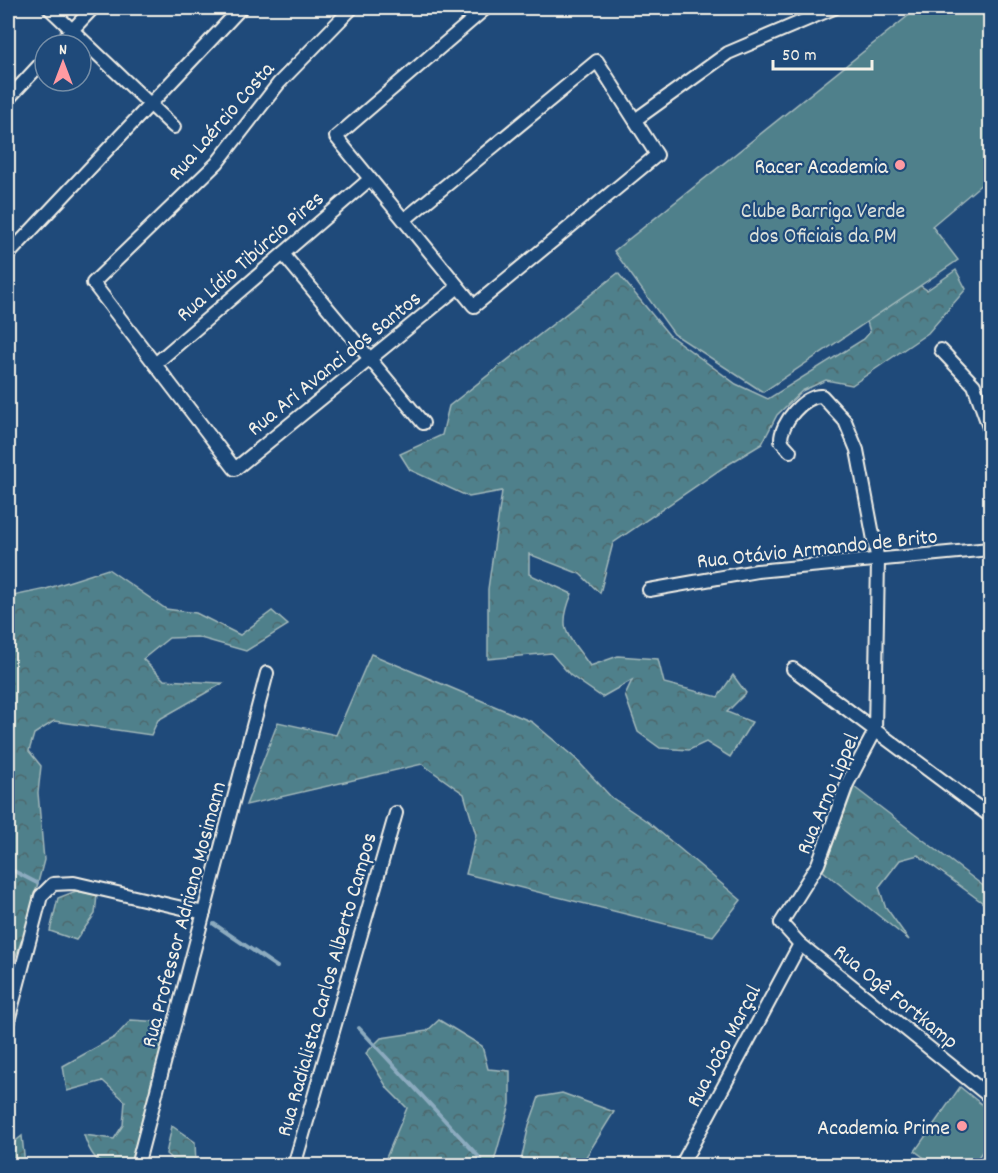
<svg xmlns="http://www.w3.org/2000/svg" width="998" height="1173" font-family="Dekko,sans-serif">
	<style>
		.forest { fill: url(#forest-crowns); stroke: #a2b8ba; stroke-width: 1.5 }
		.park { fill: #50808b; stroke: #a2b8ba; stroke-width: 1.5 }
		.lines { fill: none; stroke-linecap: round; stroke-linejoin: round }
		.stream { stroke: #8cabbf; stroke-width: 4 }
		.street-casing { stroke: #f4f1e8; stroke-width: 16 }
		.street { stroke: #1f4a7a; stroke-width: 12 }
		.poi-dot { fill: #ff9aa2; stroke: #1f4a7a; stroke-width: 2 }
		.labels { text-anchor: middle; stroke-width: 4.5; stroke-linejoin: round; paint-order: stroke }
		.street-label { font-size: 22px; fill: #f4f1e8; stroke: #1f4a7a }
		.poi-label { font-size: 22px; fill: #f4f1e8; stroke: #1f4a7a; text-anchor: end }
		.park-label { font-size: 22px; fill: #dbe0da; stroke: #1f4a7a }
	</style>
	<defs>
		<pattern id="forest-crowns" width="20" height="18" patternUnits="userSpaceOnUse" patternTransform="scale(1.5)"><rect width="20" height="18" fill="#50808b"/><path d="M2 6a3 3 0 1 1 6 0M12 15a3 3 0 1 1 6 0" fill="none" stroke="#4d676c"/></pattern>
	</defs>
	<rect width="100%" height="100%" fill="#1f4a7a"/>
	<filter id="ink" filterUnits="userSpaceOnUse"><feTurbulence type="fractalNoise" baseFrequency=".0167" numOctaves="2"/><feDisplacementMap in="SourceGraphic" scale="12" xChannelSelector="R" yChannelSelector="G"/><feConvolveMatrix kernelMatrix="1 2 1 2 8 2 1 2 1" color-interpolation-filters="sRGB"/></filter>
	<g filter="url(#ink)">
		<g class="forest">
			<path d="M956,270L966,289L928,333L852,385L826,380L802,391L777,415L762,444L724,467L613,543L600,593L580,574L529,554V574L572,594C556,632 569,635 590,666L618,656L658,659L664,683L718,697L733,675L746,693L727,712L752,722L730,757L706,742L689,750L660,748L638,732L625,695L632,680L602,697L570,675L551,653L488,659V589L502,491L469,497L410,470L400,454L442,435L449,406L618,273L669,335L736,384L768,399L864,339L870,332L858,290L906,276L927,290Z"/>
			<path d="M108,569L166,609L196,613L240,635L272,611L288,625L246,651L197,637L169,638L143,659L164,680L223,683L158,720L151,735L54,721L34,734L29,751L41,766L38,793L44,860L25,932L8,976V597L46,589Z"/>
			<path d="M371,654L532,722L575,758L611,797L648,822L741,900L713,936L466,874L476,835L464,794L422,764L246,805L278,722L336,735Z"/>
			<path d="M854,787L990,891V908L918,855L900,860L879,887L885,906L909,940L823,871Z"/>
			<path d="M76,891L97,895L95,914L76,940L50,931L58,898Z"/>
			<path d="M131,1020L162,1022L163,1044L151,1083L139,1165C106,1165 95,1170 84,1135L114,1139L123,1125L125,1101L103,1081L67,1091L63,1066L115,1037Z"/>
			<path d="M439,1020L482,1046L488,1069L510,1071V1104L493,1165H383L407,1108L388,1089L366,1053L381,1038L427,1031Z"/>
			<path d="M562,1093L614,1112L581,1165H520L529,1125L539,1097Z"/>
			<path d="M172,1126L195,1142L196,1165H179L166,1154Z"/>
			<path d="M22,1136L25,1165H8V1147Z"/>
		</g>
		<g class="park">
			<path d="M918,8H990V177L932,226L958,260L763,392L674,334L614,251Z"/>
			<path d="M960,1087L990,1111V1140L973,1165H934L915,1151Z"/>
		</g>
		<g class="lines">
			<g class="stream">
				<path d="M8,868L37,883"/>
				<path d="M214,924L277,967"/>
				<path d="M359,1028L479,1157L483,1166"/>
				<path d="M591,1166H594"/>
			</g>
			<g class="street-casing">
				<g id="street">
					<path d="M49,8L174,127"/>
					<path d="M352,8L279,83L217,163L93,283L235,469L458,287"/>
					<path d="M58,45L93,8"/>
					<path d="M8,99L45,59"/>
					<path d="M635,120L728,53L834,8"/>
					<path d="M404,220L597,61L657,155L474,306L336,137L486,8"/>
					<path d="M283,254L423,423"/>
					<path d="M8,255L241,8"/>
					<path d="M941,350L974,385L990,430"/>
					<path d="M155,364L370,179"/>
					<path d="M790,451L781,441C780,423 804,395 822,396L845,421L857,450L878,561L875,731L847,784L818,864L781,923L800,944L990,1097"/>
					<path d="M649,590L757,571L990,549"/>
					<path d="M793,669L990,816"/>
					<path d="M8,1021L41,896L53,884L74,883L204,913"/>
					<path d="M137,1166L267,673"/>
					<path d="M294,1166L396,813"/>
					<path d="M681,1166L800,944"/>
				</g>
			</g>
			<use href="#street" class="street"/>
		</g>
	</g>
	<g class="poi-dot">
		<circle cx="900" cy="165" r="6"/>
		<circle cx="962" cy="1126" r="6"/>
	</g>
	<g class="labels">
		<g class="street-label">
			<text transform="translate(220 120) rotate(-49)" y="8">Rua Laércio Costa</text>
			<text transform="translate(249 255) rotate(-41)" y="8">Rua Lídio Tibúrcio Pires</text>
			<text transform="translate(333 362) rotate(-39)" y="8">Rua Ari Avanci dos Santos</text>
			<text transform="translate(817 547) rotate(-6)" y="8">Rua Otávio Armando de Brito</text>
			<text transform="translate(826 793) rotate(-67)" y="8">Rua Arno Lippel</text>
			<text transform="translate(182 914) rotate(-75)" y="8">Rua Professor Adriano Mosimann</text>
			<text transform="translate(325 984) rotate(-74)" y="8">Rua Radialista Carlos Alberto Campos</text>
			<text transform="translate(897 995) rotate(39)" y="8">Rua Ogê Fortkamp</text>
			<text transform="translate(722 1045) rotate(-62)" y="8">Rua João Marçal</text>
		</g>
		<g class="poi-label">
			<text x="888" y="173">Racer Academia</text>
			<text x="950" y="1134">Academia Prime</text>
		</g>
		<g class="park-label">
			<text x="823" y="217">Clube Barriga Verde<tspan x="823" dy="25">dos Oficiais da PM</tspan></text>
		</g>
	</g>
	<rect width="998" height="1173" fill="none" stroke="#1f4a7a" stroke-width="30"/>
	<rect x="15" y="15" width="968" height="1143" fill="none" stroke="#f4f1e8" stroke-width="2" filter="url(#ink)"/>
	<g transform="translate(63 63)"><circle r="28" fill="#1f4a7a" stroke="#748da6" stroke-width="1.5"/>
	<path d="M0-4.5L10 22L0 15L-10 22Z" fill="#ff9aa2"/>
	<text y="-9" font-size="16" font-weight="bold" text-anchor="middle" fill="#f4f1e8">N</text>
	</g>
	<path d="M773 60v9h99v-9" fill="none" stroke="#f4f1e8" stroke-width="3"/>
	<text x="782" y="60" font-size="18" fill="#f4f1e8" stroke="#1f4a7a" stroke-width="4.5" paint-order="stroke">50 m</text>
</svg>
